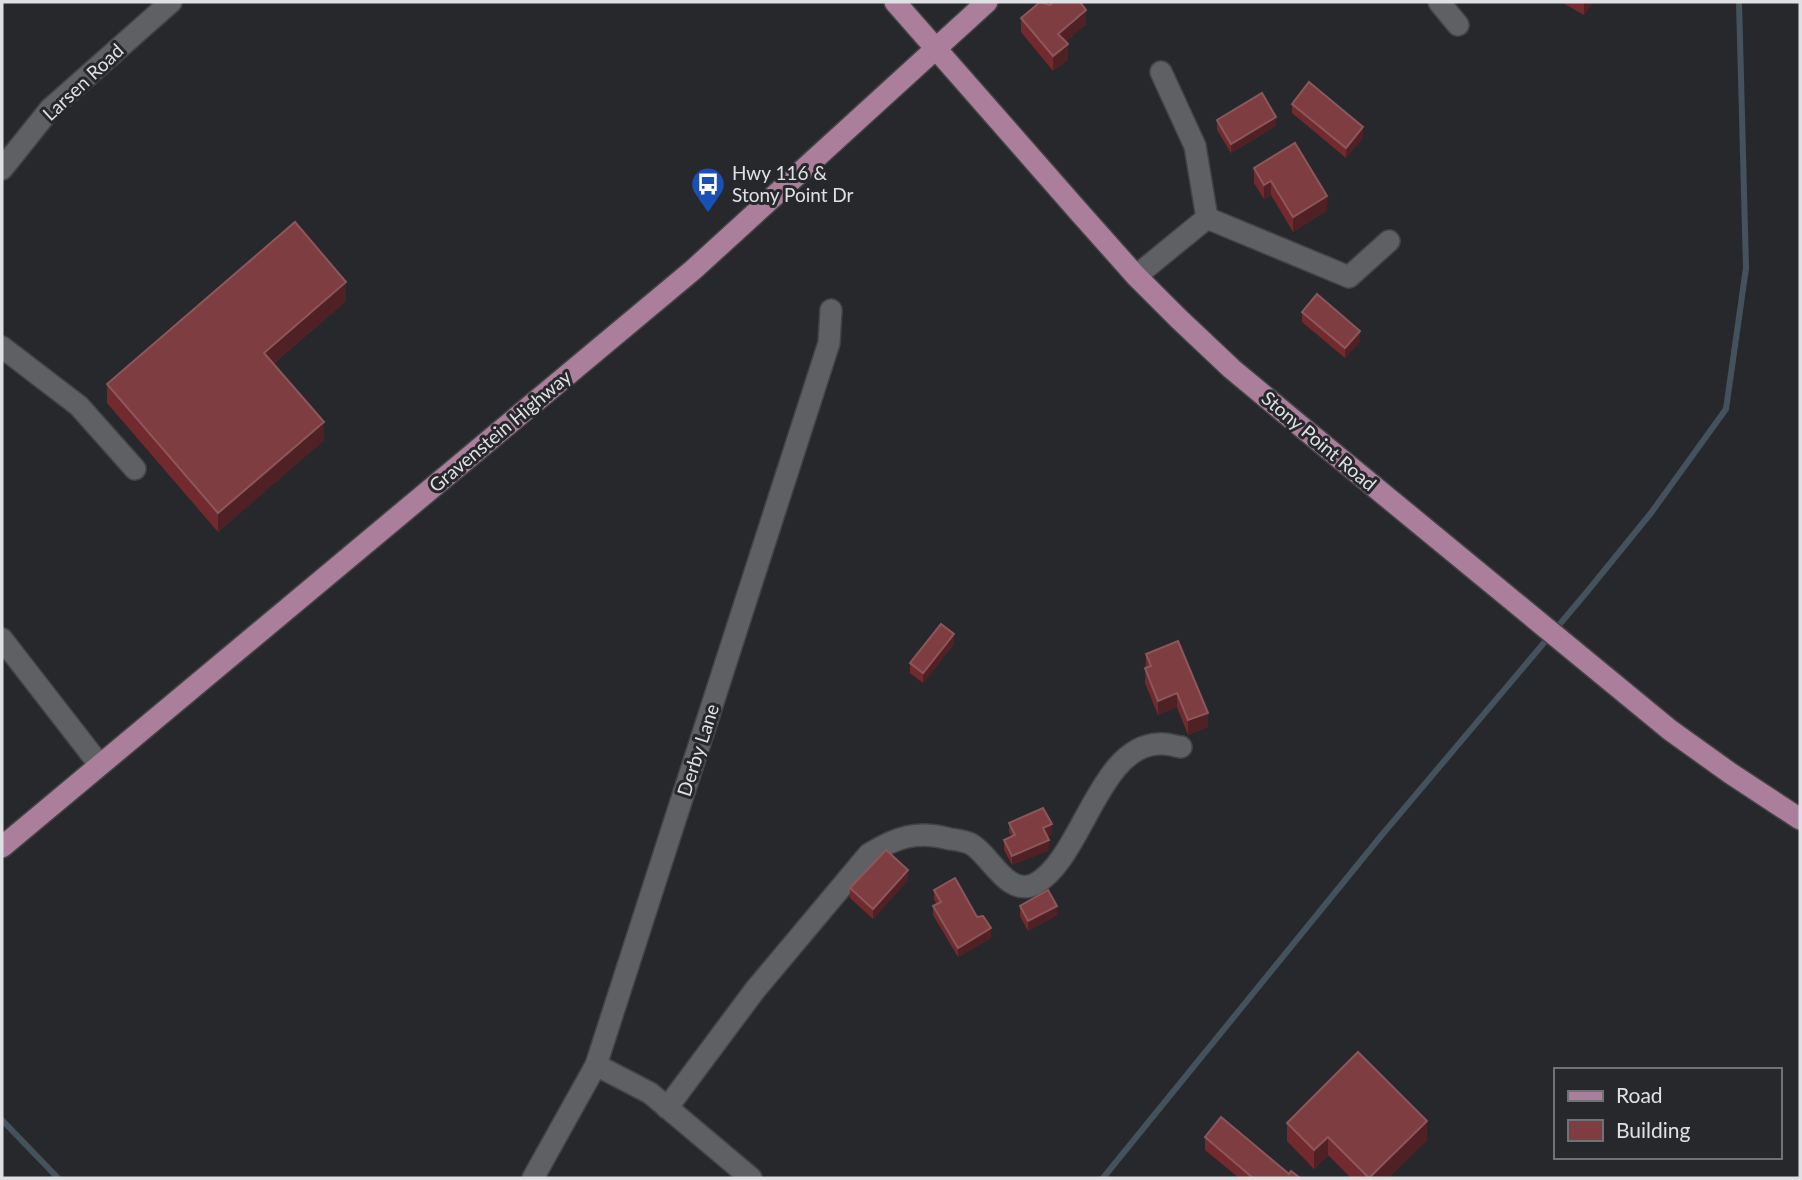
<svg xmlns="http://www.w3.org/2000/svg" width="1802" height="1180" font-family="Lato,sans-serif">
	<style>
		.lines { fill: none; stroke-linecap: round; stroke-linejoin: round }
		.stream { stroke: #44525e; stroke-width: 6 }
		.minor-casing { stroke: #424346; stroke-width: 24 }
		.major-casing { stroke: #424346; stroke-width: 24 }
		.minor { stroke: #5e6064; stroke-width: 21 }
		.major { stroke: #ab7e9b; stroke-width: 21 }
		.wall { fill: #722a2e }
		.shaded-wall { fill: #4f2125 }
		.building { fill: #7e3d41; stroke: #8d575a; stroke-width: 2 }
		.labels { text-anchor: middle; stroke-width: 6; stroke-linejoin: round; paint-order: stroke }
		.street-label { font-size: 19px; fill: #dfe0e3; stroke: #27282c }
		.poi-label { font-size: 19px; fill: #dfe0e3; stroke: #27282c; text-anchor: start }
	</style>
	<rect width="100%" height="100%" fill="#27282c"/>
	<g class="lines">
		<g class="stream">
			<path d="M2,1120L58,1178"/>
			<path d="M1103,1178L1381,836L1586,593L1651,513L1726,409L1746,268L1739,2"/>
		</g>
		<g class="minor-casing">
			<g id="minor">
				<path d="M1439,2L1458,25"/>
				<path d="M1161,72L1195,146L1207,218"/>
				<path d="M2,169L50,109L171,2"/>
				<path d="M1136,276L1207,218L1349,277L1389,241"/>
				<path d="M2,347L79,406L135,469"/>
				<path d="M2,639L99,764"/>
				<path d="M596,1065L650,1093L751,1178"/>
				<path d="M667,1108L755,990L869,854C897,837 917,830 950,839C956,840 965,841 971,844C990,854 1007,898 1035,884C1082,859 1099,745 1159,744C1166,743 1174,746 1181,747"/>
				<path d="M533,1178L596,1065L829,343L831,310"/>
			</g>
		</g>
		<g class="major-casing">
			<g id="major">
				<path d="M895,2L1080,213L1136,276L1179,319L1232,369L1303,428L1670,730L1730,773L1800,819"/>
				<path d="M2,847L693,270L987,2"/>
			</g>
		</g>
		<use href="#minor" class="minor"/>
		<use href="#major" class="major"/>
	</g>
	<g class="wall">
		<path d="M1561,2H1593L1584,15Z"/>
		<path d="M1021,18L1086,24L1065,42L1068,59L1053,71L1021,32Z"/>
		<path d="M1292,104L1363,137L1346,158L1292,113Z"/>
		<path d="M1217,120L1276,126L1231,153L1217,130Z"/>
		<path d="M1254,168L1327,210L1293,232L1271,195L1264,199L1254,183Z"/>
		<path d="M346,301L274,363L324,440L218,532L107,403V384Z"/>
		<path d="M1302,312L1360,341L1345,358L1302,322Z"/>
		<path d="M954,644L923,683L910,673V663Z"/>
		<path d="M1146,654L1208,727L1188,735L1177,707L1158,715L1145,683Z"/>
		<path d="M1009,823L1052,834L1047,836L1049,850L1012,865L1004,850V840L1012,837L1009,832Z"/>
		<path d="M908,880L873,919L850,898V888Z"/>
		<path d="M934,890L977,917L991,938L958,957L933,915V906L937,904L934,900Z"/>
		<path d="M1020,906L1057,915L1028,931L1020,916Z"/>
		<path d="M1287,1123L1427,1140L1388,1178H1351L1328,1155L1314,1169L1287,1141Z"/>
		<path d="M1205,1137L1289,1174L1300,1178H1239L1205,1150Z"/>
	</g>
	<g class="shaded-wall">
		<path d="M1584,2H1593L1584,15Z"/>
		<path d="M1086,10V24L1058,48V34Z"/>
		<path d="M1068,44V59L1053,71V56Z"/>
		<path d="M1276,117V126L1231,153V144Z"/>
		<path d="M1363,127V137L1346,158V148Z"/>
		<path d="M1271,181V195L1264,199V185Z"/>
		<path d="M1327,196V210L1293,232V217Z"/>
		<path d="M346,282V301L264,371V353Z"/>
		<path d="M1360,331V341L1345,358V348Z"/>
		<path d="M324,422V440L218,532V513Z"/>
		<path d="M954,634V644L923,683V673Z"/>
		<path d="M1177,693V707L1158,715V701Z"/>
		<path d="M1208,713V727L1188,735V720Z"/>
		<path d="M1052,824V834L1043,838V828Z"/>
		<path d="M1049,840V850L1012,865V856Z"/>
		<path d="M908,870V880L873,919V909Z"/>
		<path d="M1057,906V915L1028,931V921Z"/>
		<path d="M991,928V938L958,957V948Z"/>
		<path d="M1427,1121V1140L1388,1178H1369Z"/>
		<path d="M1328,1137V1155L1314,1169V1150Z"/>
	</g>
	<g class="building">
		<path d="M1040,2L1050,5L1053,2H1080L1086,10L1058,34L1068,44L1053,56L1021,18Z"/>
		<path d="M1309,82L1363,127L1346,148L1292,104Z"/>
		<path d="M1262,93L1276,117L1231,144L1217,120Z"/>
		<path d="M1295,143L1327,196L1293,217L1271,181L1264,185L1254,168Z"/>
		<path d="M295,222L346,282L264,353L324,422L218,513L107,384Z"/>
		<path d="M1317,294L1360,331L1345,348L1302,312Z"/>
		<path d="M941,624L954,634L923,673L910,663Z"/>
		<path d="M1178,641L1208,713L1188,720L1177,693L1158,701L1145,668L1151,666L1146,654Z"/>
		<path d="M1043,808L1052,824L1043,828L1049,840L1012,856L1004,840L1015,835L1009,823Z"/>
		<path d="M886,850L908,870L873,909L850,888Z"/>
		<path d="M955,878L977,917L983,916L991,928L958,948L933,906L941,902L934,890Z"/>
		<path d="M1048,890L1057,906L1028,921L1020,906Z"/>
		<path d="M1358,1052L1427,1121L1369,1178L1328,1137L1314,1150L1287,1123Z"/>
		<path d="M1221,1117L1289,1174L1291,1171L1300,1178H1253L1205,1137Z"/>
	</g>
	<defs>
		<g id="bus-pin" transform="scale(1.75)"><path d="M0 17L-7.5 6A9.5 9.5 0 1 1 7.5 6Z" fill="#1a4fb4" stroke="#27282c"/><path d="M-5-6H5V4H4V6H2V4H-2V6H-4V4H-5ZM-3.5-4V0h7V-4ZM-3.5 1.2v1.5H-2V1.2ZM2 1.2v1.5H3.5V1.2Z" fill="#fff"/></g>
	</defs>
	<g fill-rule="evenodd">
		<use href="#bus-pin" x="708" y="184"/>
	</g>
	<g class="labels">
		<g class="street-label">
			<text transform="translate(83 82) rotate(-43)" y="7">Larsen Road</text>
			<text transform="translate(500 431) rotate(-40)" y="7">Gravenstein Highway</text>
			<text transform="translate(1319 441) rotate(40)" y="7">Stony Point Road</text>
			<text transform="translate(698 750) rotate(-72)" y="7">Derby Lane</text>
		</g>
		<g class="poi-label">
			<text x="732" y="180">Hwy 116 &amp;<tspan x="732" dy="22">Stony Point Dr</tspan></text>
		</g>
	</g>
	<rect width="1802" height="1180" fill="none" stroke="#dfe0e3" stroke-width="7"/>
	<rect x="1554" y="1068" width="228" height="91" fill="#27282c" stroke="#717275" stroke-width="2"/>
	<rect x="1568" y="1091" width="35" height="10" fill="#ab7e9b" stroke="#717275" stroke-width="2"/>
	<text x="1616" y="1103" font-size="21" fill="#dfe0e3">Road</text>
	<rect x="1568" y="1120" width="35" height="21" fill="#7e3d41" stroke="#717275" stroke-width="2"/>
	<text x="1616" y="1138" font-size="21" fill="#dfe0e3">Building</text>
</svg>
